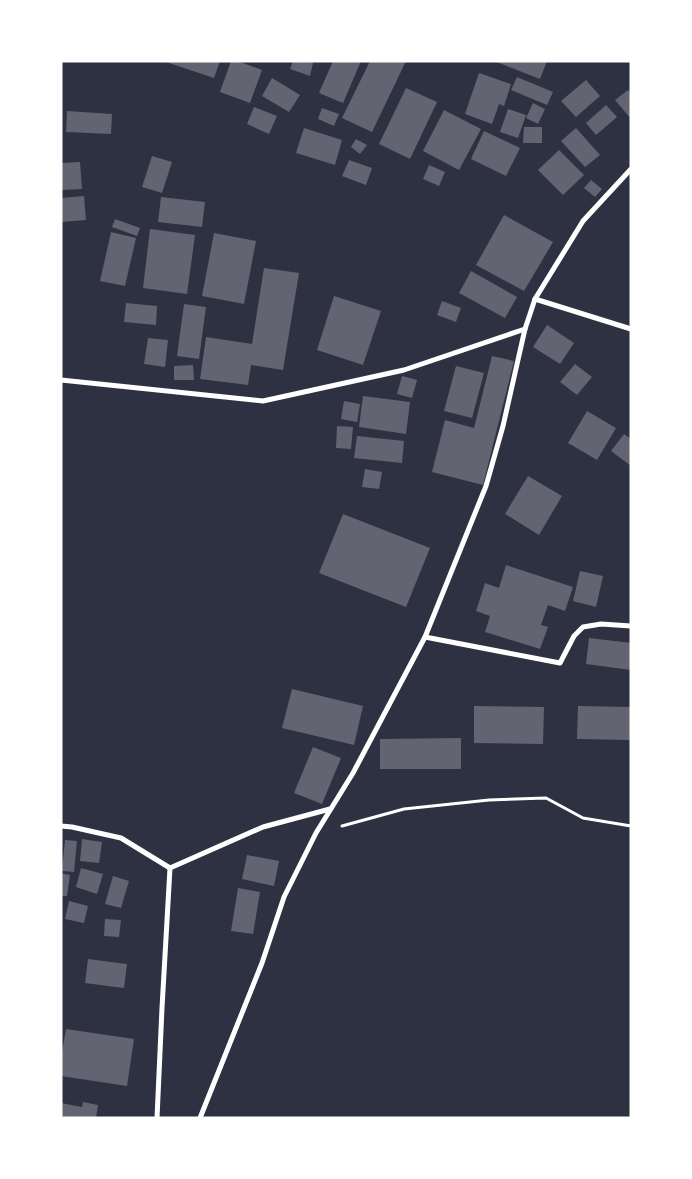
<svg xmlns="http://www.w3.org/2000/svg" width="692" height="1179" font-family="Commissioner,sans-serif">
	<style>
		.building { fill: #626471 }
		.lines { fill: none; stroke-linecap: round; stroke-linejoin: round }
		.path { stroke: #fff; stroke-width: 3 }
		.minor { stroke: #fff; stroke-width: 5 }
	</style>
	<rect width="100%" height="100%" fill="#2d3142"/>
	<g class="building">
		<path d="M163,61H220L214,78Z"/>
		<path d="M231,61H237L262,70L250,103L220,92Z"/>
		<path d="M293,61H308L313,63L310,76L290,69Z"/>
		<path d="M333,61H361L343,103L319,93Z"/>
		<path d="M370,61H406L372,132L342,118Z"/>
		<path d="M494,61H547L540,79Z"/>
		<path d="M479,73L511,84L504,106L499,104L492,124L465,114Z"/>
		<path d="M517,77L553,92L547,105L511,90Z"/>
		<path d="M272,78L300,95L289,112L262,96Z"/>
		<path d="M586,80L600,96L576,117L561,101Z"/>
		<path d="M406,88L437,102L410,159L379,144Z"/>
		<path d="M628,90L631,94V119L615,100Z"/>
		<path d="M533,103L545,109L538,124L526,118Z"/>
		<path d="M606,105L617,117L596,135L586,123Z"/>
		<path d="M254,107L277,116L269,134L247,124Z"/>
		<path d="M322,108L339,114L334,126L318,119Z"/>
		<path d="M508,109L526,115L518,138L500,132Z"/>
		<path d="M444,110L481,129L459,170L423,151Z"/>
		<path d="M67,111L112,114L111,134L66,132Z"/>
		<path d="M524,127H542V143H523Z"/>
		<path d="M304,128L342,140L335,165L296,153Z"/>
		<path d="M576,128L600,155L585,167L561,141Z"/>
		<path d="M484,131L520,148L506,176L471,159Z"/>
		<path d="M356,139L367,145L360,154L351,147Z"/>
		<path d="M559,150L584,175L563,195L538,170Z"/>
		<path d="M152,156L172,162L162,193L142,187Z"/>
		<path d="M349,160L372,168L366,185L342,176Z"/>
		<path d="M80,162L82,189L61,190V163Z"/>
		<path d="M429,165L445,172L439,186L423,179Z"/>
		<path d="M591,180L602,189L595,197L584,188Z"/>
		<path d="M84,196L86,220L61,222V198Z"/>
		<path d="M161,197L205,202L202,227L158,222Z"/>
		<path d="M504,215L553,242L524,291L476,265Z"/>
		<path d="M115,219L140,228L137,236L112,227Z"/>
		<path d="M150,229L195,235L187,294L143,288Z"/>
		<path d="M111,232L136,238L125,286L100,281Z"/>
		<path d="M214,233L256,241L244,304L202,296Z"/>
		<path d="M264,268L299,273L283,370L251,365L248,385L200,379L206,337L252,344Z"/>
		<path d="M471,271L517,297L505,318L459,293Z"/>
		<path d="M334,296L381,311L363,365L317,350Z"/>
		<path d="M442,301L461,308L456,322L437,315Z"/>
		<path d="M126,303L157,306L156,325L124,322Z"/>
		<path d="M184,304L206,307L199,359L177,356Z"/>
		<path d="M547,325L574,343L560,364L533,347Z"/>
		<path d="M148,338L168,340L165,367L144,364Z"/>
		<path d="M492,356L514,361L483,485L432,472L445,420L474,428Z"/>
		<path d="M575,364L592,377L577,395L560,382Z"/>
		<path d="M193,365L194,380H174V366Z"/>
		<path d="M456,366L484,373L472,418L444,411Z"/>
		<path d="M402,376L417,380L412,398L397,394Z"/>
		<path d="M363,396L410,402L406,434L359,427Z"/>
		<path d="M344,401L360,404L357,422L341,419Z"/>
		<path d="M587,411L616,428L597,460L568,443Z"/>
		<path d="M337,426L353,427L351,449L336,448Z"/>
		<path d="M624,434L631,439V466L611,451Z"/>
		<path d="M357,436L404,441L402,463L354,458Z"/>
		<path d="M365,469L382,472L379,489L362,487Z"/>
		<path d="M528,476L562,496L539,535L505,514Z"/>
		<path d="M343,514L430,548L406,607L319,573Z"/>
		<path d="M506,565L573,587L565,611L548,605L541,625L548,627L540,649L485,632L490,616L476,611L485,583L499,588Z"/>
		<path d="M580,571L603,576L596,607L573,601Z"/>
		<path d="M589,638L631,643V670L586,664Z"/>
		<path d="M292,689L363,706L354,745L282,728Z"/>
		<path d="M474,706L544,707L543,744L474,743Z"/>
		<path d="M578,706L631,707V740L577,739Z"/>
		<path d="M461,738V769H380V739Z"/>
		<path d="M313,747L341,758L322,804L294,793Z"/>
		<path d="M82,839L102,842L99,863L80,861Z"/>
		<path d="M65,840L77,841L74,872L62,871Z"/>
		<path d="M247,855L279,861L274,886L242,879Z"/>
		<path d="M81,868L103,874L97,894L76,887Z"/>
		<path d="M61,873L70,875L67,896H61Z"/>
		<path d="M113,876L129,881L121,908L105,904Z"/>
		<path d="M238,888L260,892L253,934L231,931Z"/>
		<path d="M69,901L88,906L84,923L65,919Z"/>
		<path d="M105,919L121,920L119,937L104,936Z"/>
		<path d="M88,959L127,964L124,988L85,983Z"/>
		<path d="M66,1029L134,1039L127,1086L61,1076V1058Z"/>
		<path d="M83,1102L98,1105L96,1118H61V1103L82,1107Z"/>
	</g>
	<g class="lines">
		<path class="path" d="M342,826L404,809L489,800L546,798L583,818L631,826"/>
		<g class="minor">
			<path d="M535,299L631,329"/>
			<path d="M61,380L263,401L404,370L525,329"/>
			<path d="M425,637L560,663L574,636L583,627L601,624L631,626"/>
			<path d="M61,826L72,827L121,838L170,868L263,827L330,809"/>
			<path d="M157,1118L162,1008L170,868"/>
			<path d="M200,1118L262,963L284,897L316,833L353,773L425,637L486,486L503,426L525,329L535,299L583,221L631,169"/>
		</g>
	</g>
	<rect width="692" height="1179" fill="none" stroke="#ffffff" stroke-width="125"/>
</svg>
